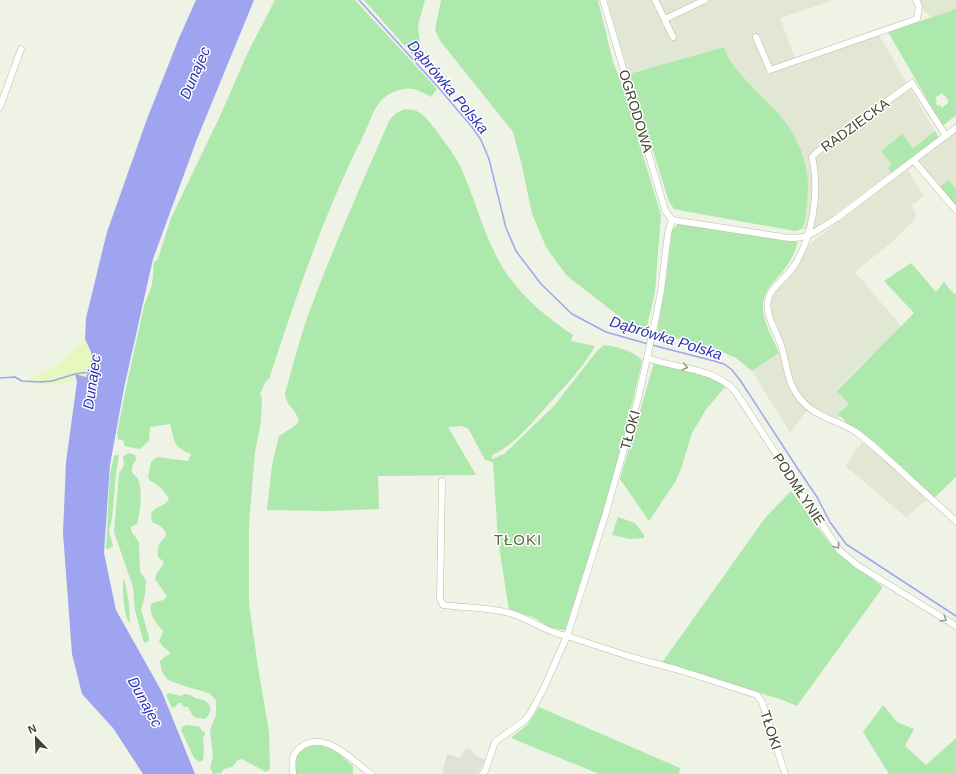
<svg xmlns="http://www.w3.org/2000/svg" width="956" height="774" font-family="Helvetica,sans-serif">
	<style>
		.residential { fill: #e2e7d3 }
		.industrial { fill: #e1e2d7 }
		.green { fill: #ade8ac; fill-rule: evenodd }
		.sand { fill: #e6f8bf }
		.water { fill: #9fa4f1 }
		.lines { fill: none; stroke-linecap: round; stroke-linejoin: round }
		.stream { stroke: #9fa4f1; stroke-width: 1.5 }
		.minor-casing { stroke: #b9bea7; stroke-width: 7 }
		.minor { stroke: #fff; stroke-width: 6 }
		.oneway { stroke: #98998f }
		.labels { text-anchor: middle; stroke-width: 3; stroke-linejoin: round; paint-order: stroke }
		.street-label { font-size: 14px; fill: #434534; stroke: #fff }
		.water-label { font-size: 15px; font-style: italic; fill: #2c32b2; stroke: #fff }
		.neighbourhood-label { font-size: 15px; letter-spacing: 1px; fill: #64684b; stroke: #fff }
	</style>
	<rect width="100%" height="100%" fill="#eff3e5"/>
	<g class="residential">
		<path d="M607,0H834L780,18L797,63L879,35L935,131L913,148L902,135L881,150L892,165V172L816,228L802,229L804,226L800,148L789,128L775,110L747,82L733,65L724,47L629,74Z"/>
		<path d="M918,0H956V9L933,17L924,12Z"/>
		<path d="M956,132V189L948,181L939,188L918,163L908,170L924,196L912,205L916,216L913,221L893,241L855,272L902,327L838,388L853,404L836,420L806,403L794,387L770,308L771,301L776,291L798,267L804,251L811,243Z"/>
		<path d="M781,352L787,380L808,409L790,433L752,371Z"/>
		<path d="M862,442L882,458L927,500L906,517L845,466Z"/>
	</g>
	<path class="industrial" d="M466,748L473,750V754L486,760L477,774H442L447,754L460,758Z"/>
	<g class="green">
		<path d="M275,0H355L437,89L431,97C426,94 420,91 414,89C405,87 392,91 385,97C373,106 370,123 363,136C324,214 296,296 269,379L266,381L260,394L262,398L261,422L255,452L249,523V604L258,667L269,732L270,769L266,772L242,759L238,760L232,767L224,769L221,773L213,774L210,768L213,756L210,730L216,715V700L209,693L184,686L168,680L163,674L161,668L160,661L163,658L170,654L169,651L163,647L159,641L162,635L163,631C156,622 149,616 151,604L155,602L164,600L167,596L155,579C156,572 161,569 164,562L158,557C157,547 159,543 166,536C166,528 159,525 152,522C148,504 163,510 169,499C164,490 159,485 150,481L148,477L151,462L157,457L188,461L191,454C173,447 175,442 170,424L150,427L149,441L140,449L124,446V441L118,439L117,433L126,388L144,306L152,285L154,262L158,259L171,218L220,116L248,52Z"/>
		<path d="M364,0H425L418,25L420,46L413,55Z"/>
		<path d="M441,0H598L613,62L630,105L641,149L661,215L655,292L646,331L629,324L566,275L546,247L532,214L522,166L513,132L441,42L435,30Z"/>
		<path d="M956,9V115L944,125L941,123L888,32ZM942,93L944,96L945,95L949,102L942,108L940,105L938,106L935,102L937,101L935,98Z"/>
		<path d="M724,47C727,54 730,61 734,66C746,82 761,95 774,109C798,134 812,167 807,201C806,210 806,221 802,229L795,231L689,212L674,209L669,202L629,74Z"/>
		<path d="M405,109C408,110 411,109 414,110C424,113 432,125 438,133C446,144 455,155 461,168C477,203 485,242 507,274C524,299 548,318 573,335L571,341L595,346C583,368 564,387 547,406C531,423 514,446 492,455V459L504,454L554,406L597,351L604,345C618,347 631,350 642,360L641,366C628,421 615,475 598,529C587,563 576,596 565,630L551,628L533,617L509,610L498,540L493,462L485,460L468,428L460,426L448,427L476,475L378,476L379,509L326,511L267,510L272,465L279,436L296,425L299,422C298,411 286,406 285,394C292,368 299,341 308,315C332,250 361,186 389,121C393,115 397,112 405,109Z"/>
		<path d="M935,131L939,138L892,172H890L888,167L892,165L881,151L902,134L913,148Z"/>
		<path d="M948,180L956,189V208L939,188Z"/>
		<path d="M678,224H682L798,242C795,251 792,259 786,267C777,280 763,289 763,307C762,321 774,340 779,353L752,371L736,358L708,346L657,333L666,280L672,230Z"/>
		<path d="M911,263L936,292L944,282L954,294L956,293V477L933,499L876,443L847,423L838,414L849,404L837,391L914,313L884,281Z"/>
		<path d="M654,363L692,371L724,383L726,386L707,408L692,433L681,469L675,482L649,521L620,479Z"/>
		<path d="M129,453L135,455L136,460C133,464 131,467 132,472C133,475 136,476 138,479C143,490 140,513 137,524L131,527V531L139,542L140,571L146,581L145,595L141,610L149,637V641L145,643L143,640L135,610L133,587L114,532L119,474L124,465L123,456Z"/>
		<path d="M116,455H119L116,474L112,519L109,531L113,546L108,549H106L110,473L114,456Z"/>
		<path d="M791,491L837,553L883,587L797,706L780,699L661,664L765,518Z"/>
		<path d="M618,517L635,523L644,535V538L630,539L612,535Z"/>
		<path d="M123,580L125,581L129,605L130,623C123,617 123,590 123,580Z"/>
		<path d="M169,693L181,696L184,694C189,694 191,695 195,698C198,699 202,699 205,701C213,705 211,714 205,719C192,718 194,717 188,707H184L181,703H178L175,707L172,708L166,695Z"/>
		<path d="M883,705L897,722L914,729L905,746L926,765L956,738V774H889L863,732Z"/>
		<path d="M539,707L680,768L679,774H599L511,738L528,724Z"/>
		<path d="M188,725L200,727L202,731L205,732V735L203,738L204,750L203,760L199,762L194,758L181,730L183,726Z"/>
		<path d="M320,745L331,747L353,766V774H296V757C304,747 308,746 320,745Z"/>
	</g>
	<path class="sand" d="M85,339C93,356 93,360 86,378L75,374L76,379C59,384 44,389 27,380L58,364Z"/>
	<path class="water" d="M196,0H254L197,139L153,259L124,388L110,465L104,553L116,610L162,692L195,774H143L113,728L82,694L72,654L63,533L66,462L77,382L75,374L86,377L91,365V352L85,339L86,318L107,232L147,119L179,38Z"/>
	<g class="lines">
		<g class="stream">
			<path d="M359,0L438,87L472,127L481,140L489,159L506,228L516,251L541,284L572,314L606,332L648,344"/>
			<path d="M652,345L714,361L724,364L731,369L740,380L798,469L817,497L830,522L846,544L956,616"/>
			<path d="M0,378L15,377L22,381L40,382L52,381L75,374L90,372"/>
		</g>
		<g class="minor-casing">
			<g id="minor">
				<path d="M603,0L665,210L672,220"/>
				<path d="M655,0L673,37"/>
				<path d="M665,19L705,0"/>
				<path d="M756,37L770,70L917,19L919,6L916,0"/>
				<path d="M0,107L21,49"/>
				<path d="M946,136L912,83L817,152L812,157C820,191 813,236 794,266C788,275 779,282 772,291C759,309 777,330 782,348C788,370 787,385 804,403C818,418 840,421 856,432C871,443 884,456 898,468C917,486 937,504 956,521"/>
				<path d="M914,161L956,210"/>
				<path d="M672,220L789,238H795L808,236L837,218L956,128"/>
				<path d="M647,358C677,369 712,367 735,391L839,550L857,565L956,626"/>
				<path d="M442,481L440,599L443,605C466,608 488,607 510,613C531,619 545,632 567,636L631,657L679,670L757,695L762,702L785,774"/>
				<path d="M293,774C292,762 291,754 301,747C324,729 353,761 371,774"/>
				<path d="M482,774L485,771L495,742L525,720L531,712L543,690L567,636L605,516L638,399L656,317L661,291L668,233L672,220"/>
			</g>
		</g>
		<use href="#minor" class="minor"/>
	</g>
	<defs><path id="oneway-chevron" d="M-2-3.5L2.5 0L-2 3.5" fill="none" stroke-width="1.6" stroke-linecap="round" stroke-linejoin="round"/></defs>
	<g class="oneway">
		<use href="#oneway-chevron" transform="translate(685 367) rotate(13)"/>
		<use href="#oneway-chevron" transform="translate(837 546) rotate(53)"/>
		<use href="#oneway-chevron" transform="translate(944 619) rotate(32)"/>
	</g>
	<g class="labels">
		<g class="street-label">
			<text transform="translate(636 111) rotate(73)" y="5">OGRODOWA</text>
			<text transform="translate(855 125) rotate(-36)" y="5">RADZIECKA</text>
			<text transform="translate(630 430) rotate(-75)" y="5">TŁOKI</text>
			<text transform="translate(799 489) rotate(57)" y="5">PODMŁYNIE</text>
			<text transform="translate(771 730) rotate(72)" y="5">TŁOKI</text>
		</g>
		<g class="water-label">
			<text transform="translate(195 73) rotate(-67)" y="5">Dunajec</text>
			<text transform="translate(448 87) rotate(50)" y="5">Dąbrówka Polska</text>
			<text transform="translate(666 338) rotate(17)" y="5">Dąbrówka Polska</text>
			<text transform="translate(92 382) rotate(-82)" y="5">Dunajec</text>
			<text transform="translate(145 702) rotate(61)" y="5">Dunajec</text>
		</g>
		<g class="neighbourhood-label">
			<text x="518" y="545">TŁOKI</text>
		</g>
	</g>
	<g transform="translate(36 738) rotate(337)" stroke="#ffffff" stroke-width="3" paint-order="stroke">
	<path d="M0-3L7 15L0 10L-7 15Z" fill="#434534"/>
	<text y="-6" font-size="11" font-weight="bold" text-anchor="middle" fill="#434534">N</text>
	</g>
</svg>
